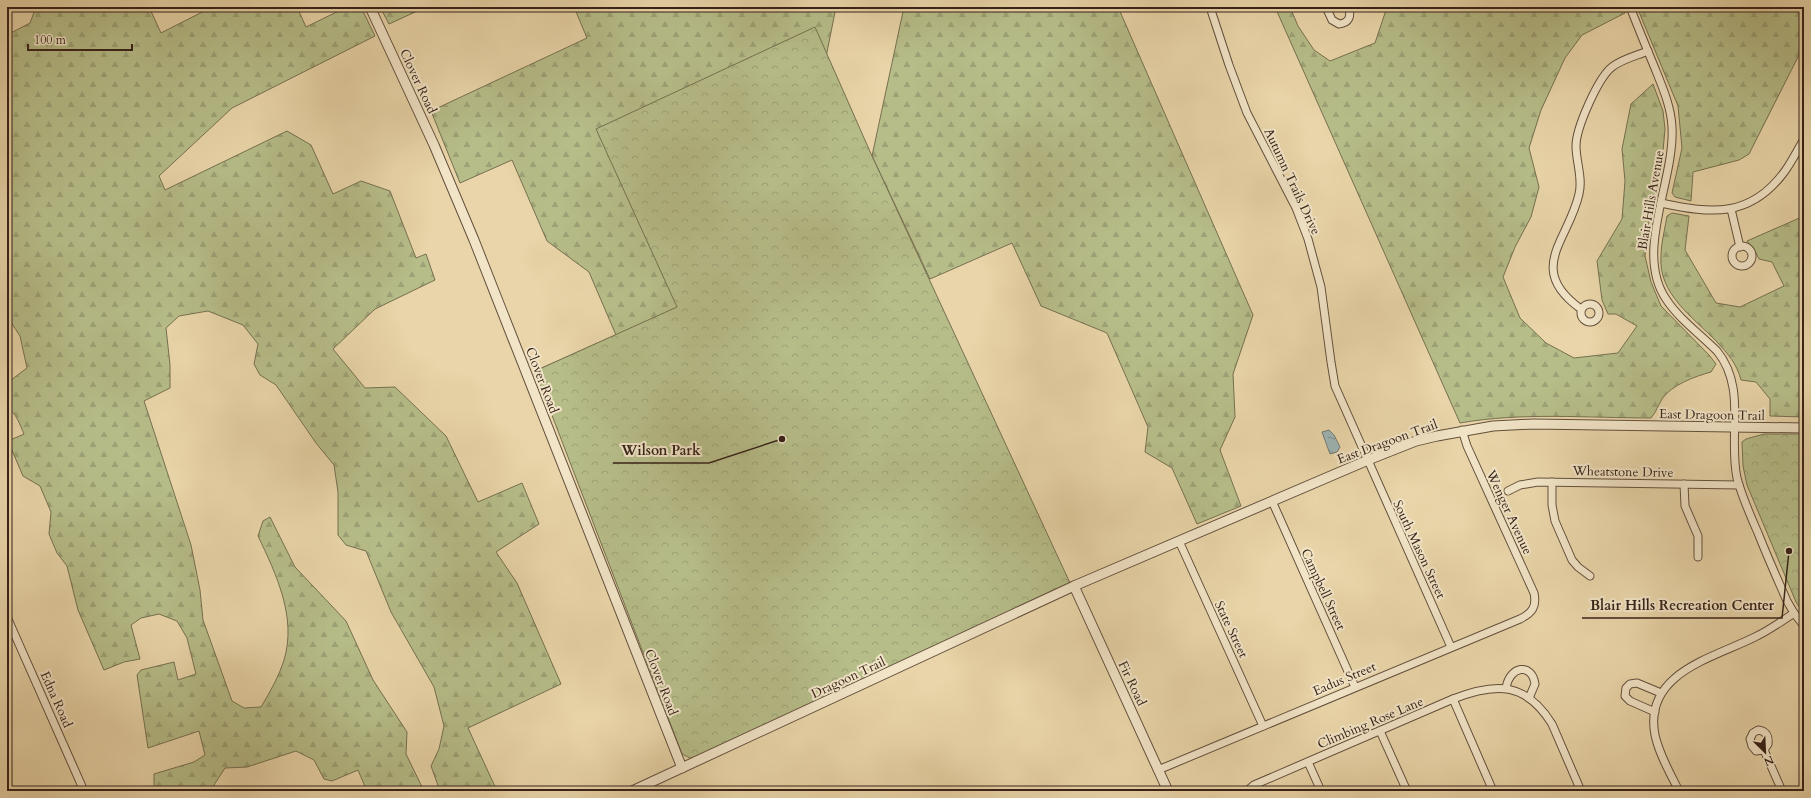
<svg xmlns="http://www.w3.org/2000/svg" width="1811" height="798" font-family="Cardo,serif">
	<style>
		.forest { fill: url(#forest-firs); stroke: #767050 }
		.park { fill: url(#park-crowns); stroke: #767050 }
		.water { fill: url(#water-ripples); stroke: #747a76 }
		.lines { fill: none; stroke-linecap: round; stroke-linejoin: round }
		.minor-casing { stroke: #634f3c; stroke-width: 9 }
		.tertiary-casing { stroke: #634f3c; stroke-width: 11 }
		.minor { stroke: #f1e4c7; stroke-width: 7 }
		.tertiary { stroke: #f1e4c7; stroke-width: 9 }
		.labels { text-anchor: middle; stroke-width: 4; stroke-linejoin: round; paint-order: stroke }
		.street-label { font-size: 13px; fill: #362218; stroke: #f1e4c7 }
		.leader { fill: none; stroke: #362218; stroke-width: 1.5 }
		.callout-dot { fill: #362218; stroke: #f1e4c7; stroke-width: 1.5 }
		.callout-label { font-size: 14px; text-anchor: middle; font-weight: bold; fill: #362218; stroke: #f1e4c7; stroke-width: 4; stroke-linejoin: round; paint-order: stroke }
	</style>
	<defs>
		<pattern id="forest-firs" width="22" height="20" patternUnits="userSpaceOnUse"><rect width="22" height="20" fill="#b6bd89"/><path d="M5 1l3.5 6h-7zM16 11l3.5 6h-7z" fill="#9da276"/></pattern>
		<pattern id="park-crowns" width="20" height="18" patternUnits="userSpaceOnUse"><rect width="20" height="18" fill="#b6bd89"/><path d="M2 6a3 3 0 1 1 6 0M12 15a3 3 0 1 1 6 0" fill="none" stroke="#9da276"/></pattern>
		<pattern id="water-ripples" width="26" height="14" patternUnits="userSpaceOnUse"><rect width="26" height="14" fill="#9eb5b5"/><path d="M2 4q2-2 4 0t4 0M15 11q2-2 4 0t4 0" fill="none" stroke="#829392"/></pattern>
	</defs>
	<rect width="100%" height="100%" fill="#e9d5a9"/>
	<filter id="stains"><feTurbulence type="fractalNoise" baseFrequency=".005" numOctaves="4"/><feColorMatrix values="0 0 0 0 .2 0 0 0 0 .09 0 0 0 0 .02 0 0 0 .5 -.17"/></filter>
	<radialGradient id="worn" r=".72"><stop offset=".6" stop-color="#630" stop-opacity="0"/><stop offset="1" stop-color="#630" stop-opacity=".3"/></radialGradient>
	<g class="forest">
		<path d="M36,7H149L161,33L212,7H297L306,27L347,7H361L375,36L232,108L159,176L165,190L287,131L311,145L333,194L361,181L390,191L416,258L426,254L435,280L375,309L333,349L365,388L395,387L446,436L478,502L522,483L539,524L496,552L517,583L561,684L468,728L497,791H440L431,766L439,749L444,726L434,687L391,612L366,551L346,545L338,535V492L334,465L316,443L276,385L260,375L254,364L258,344L243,325L208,311L179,316L166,328L170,365V388L144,401L191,545L200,590L203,620L232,701L244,708L261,707C270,692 279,676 284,660C297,617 276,574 258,536L263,521L270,517L295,567L346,621L373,680L407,732L406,754L424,791H367L358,770L332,781L324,779L314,760L296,751L247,767L225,768L214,785L215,791H154V774L194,762L205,755L199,731L148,748L137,675L141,670L174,662L178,680L196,674L187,638L177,621L159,614L141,618L131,625L140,659L124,662L104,670L78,610L67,566L57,553L49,534L51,512L40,486L23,476L8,441L24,434C20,425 16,412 7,408V383L27,368L20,336L7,316V35L30,23Z"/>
		<path d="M380,7H426L389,24Z"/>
		<path d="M574,7H836L768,349L535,371L616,335L589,272L547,241L512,160L460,183L431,111L587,38Z"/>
		<path d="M904,7H1118L1253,315L1233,374L1235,417L1220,450L1241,506L1197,524L1172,468L1145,452L1148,427L1107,333L1041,306L1012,243L930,279L872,156Z"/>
		<path d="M1275,7H1290L1298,26L1314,50L1330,61L1375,43L1387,7H1623L1625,13L1582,35L1565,58L1541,110L1529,148L1539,187L1531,217L1515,247L1503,277L1520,318L1546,343L1574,358L1618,353L1637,326L1616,314H1608L1602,300L1597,261L1622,219L1625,181L1622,149L1631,104L1653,84L1663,111L1665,129L1662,162L1648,227L1645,256L1651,282L1661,306L1709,355L1716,364L1711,372C1696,376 1671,385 1662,399C1658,406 1656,412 1651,418C1588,418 1522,412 1460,423Z"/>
		<path d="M1637,7H1804V45L1749,154L1739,160L1693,172L1691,201L1675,197L1672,193L1682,148L1678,106Z"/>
		<path d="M1672,213L1689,216L1685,250L1716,303L1740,307L1784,286L1772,262L1759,259L1755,251L1747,241L1804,216V417L1770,416V399L1756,382L1741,380C1737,364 1728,354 1717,342C1693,317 1658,294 1661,256C1661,243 1665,229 1667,216Z"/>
	</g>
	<g class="park">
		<path d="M815,27L872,156L1070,583L696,758H690L682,754L535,371L677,307L596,129Z"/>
		<path d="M1764,434H1804V614L1796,602L1747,485L1743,466L1742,442L1746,439Z"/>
	</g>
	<path class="water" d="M1329,430L1334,435L1340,447L1337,452L1330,454L1322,432Z"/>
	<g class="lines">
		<g class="minor-casing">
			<g id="minor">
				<path d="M1210,7L1229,65L1247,113L1296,208L1308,239L1321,287L1331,362L1335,386L1451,647"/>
				<path d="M1326,7L1332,20L1339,24C1349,23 1352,16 1348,7"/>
				<path d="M1630,7C1638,27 1646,47 1654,66C1662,86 1671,106 1672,127C1675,181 1634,252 1666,299C1679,319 1700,334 1717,351C1747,388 1728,435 1737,478C1742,497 1750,515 1758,533C1767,556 1777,578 1787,601L1794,613L1804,626"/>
				<path d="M1661,203C1712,214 1751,218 1785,171C1792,161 1798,149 1804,139"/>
				<path d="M1731,209L1740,247"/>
				<circle cx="1742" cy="256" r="10"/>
				<circle cx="1590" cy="313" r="9"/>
				<path d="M1581,309C1525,269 1569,240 1579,194C1583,178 1576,162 1576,146C1576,128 1598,78 1612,67C1622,59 1636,56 1648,51"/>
				<path d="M1552,482V505L1555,521L1572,560L1578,567L1590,576"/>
				<path d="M1684,484L1685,506L1698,536V557"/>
				<path d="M1508,491L1520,485L1538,482L1739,485"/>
				<path d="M1272,501L1355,687"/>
				<path d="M1179,541L1263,726"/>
				<path d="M7,617L84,791"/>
				<path d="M1506,688C1510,665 1532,663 1535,684L1529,698"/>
				<path d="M1453,699L1493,791"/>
				<path d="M1655,712L1630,701L1625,696L1626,688L1630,684L1637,683L1661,693"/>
				<path d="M1380,731L1407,791"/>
				<path d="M1764,750L1756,751L1752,746L1750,739L1753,733L1758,730C1766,731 1769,736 1768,744L1764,750L1782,791"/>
				<path d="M1308,762L1321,791"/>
				<path d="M1158,770L1520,619C1532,613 1537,607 1534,593L1467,446L1462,430"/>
				<path d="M1247,791L1254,785L1453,699C1496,682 1526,682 1552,724L1581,791"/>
				<path d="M1679,791C1670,773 1659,754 1655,735C1643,673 1713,658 1755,637C1768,631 1781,622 1794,613"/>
			</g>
		</g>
		<g class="tertiary-casing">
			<g id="tertiary">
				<path d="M370,7L434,145L474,240L682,768"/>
				<path d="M1074,586L1168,791"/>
				<path d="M632,791L1074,586L1368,460L1416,441L1437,436L1493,426L1533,424L1804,428"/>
			</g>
		</g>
		<use href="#minor" class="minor"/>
		<use href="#tertiary" class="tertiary"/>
	</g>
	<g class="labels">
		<g class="street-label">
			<text transform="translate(419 81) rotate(65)" y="5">Clover Road</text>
			<text transform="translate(1293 181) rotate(65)" y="5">Autumn Trails Drive</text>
			<text transform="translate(1650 200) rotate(-80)" y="5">Blair Hills Avenue</text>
			<text transform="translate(543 380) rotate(69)" y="5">Clover Road</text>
			<text transform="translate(1712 414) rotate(1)" y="5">East Dragoon Trail</text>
			<text transform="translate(1387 441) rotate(-20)" y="5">East Dragoon Trail</text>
			<text transform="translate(1623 471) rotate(1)" y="5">Wheatstone Drive</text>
			<text transform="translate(1510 512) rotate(65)" y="5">Wenger Avenue</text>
			<text transform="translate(1420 549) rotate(65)" y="5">South Mason Street</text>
			<text transform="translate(1324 589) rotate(65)" y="5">Campbell Street</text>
			<text transform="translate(1232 629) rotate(65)" y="5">State Street</text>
			<text transform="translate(848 677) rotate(-25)" y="5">Dragoon Trail</text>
			<text transform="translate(1344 678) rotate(-23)" y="5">Eadus Street</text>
			<text transform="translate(662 682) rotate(69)" y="5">Clover Road</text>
			<text transform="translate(1133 683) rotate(65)" y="5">Fir Road</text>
			<text transform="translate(57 699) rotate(66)" y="5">Edna Road</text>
			<text transform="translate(1370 722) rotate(-23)" y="5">Climbing Rose Lane</text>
		</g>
	</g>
	<path class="leader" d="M782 439L709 463H613M1789 551L1782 618H1582"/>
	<g class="callout-dot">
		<circle cx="782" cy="439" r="4"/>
		<circle cx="1789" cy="551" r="4"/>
	</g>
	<g class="callout-label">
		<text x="661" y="455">Wilson Park</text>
		<text x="1682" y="610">Blair Hills Recreation Center</text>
	</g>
	<rect width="1811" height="798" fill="none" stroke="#e9d5a9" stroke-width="24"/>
	<rect x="8" y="8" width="1795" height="782" fill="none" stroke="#362218" stroke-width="2"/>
	<rect x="12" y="12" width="1787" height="774" fill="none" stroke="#362218"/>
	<g transform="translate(1765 752) rotate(156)" stroke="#f1e4c7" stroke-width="3" paint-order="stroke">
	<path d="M0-3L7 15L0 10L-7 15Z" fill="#362218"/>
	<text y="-6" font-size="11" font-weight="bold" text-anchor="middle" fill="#362218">N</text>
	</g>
	<path d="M28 44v6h104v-6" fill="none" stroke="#362218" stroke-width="2"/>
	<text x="34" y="44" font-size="12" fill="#362218" stroke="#f1e4c7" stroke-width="3" paint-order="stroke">100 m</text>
	<rect width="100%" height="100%" filter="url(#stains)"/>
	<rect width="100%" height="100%" fill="url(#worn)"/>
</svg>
